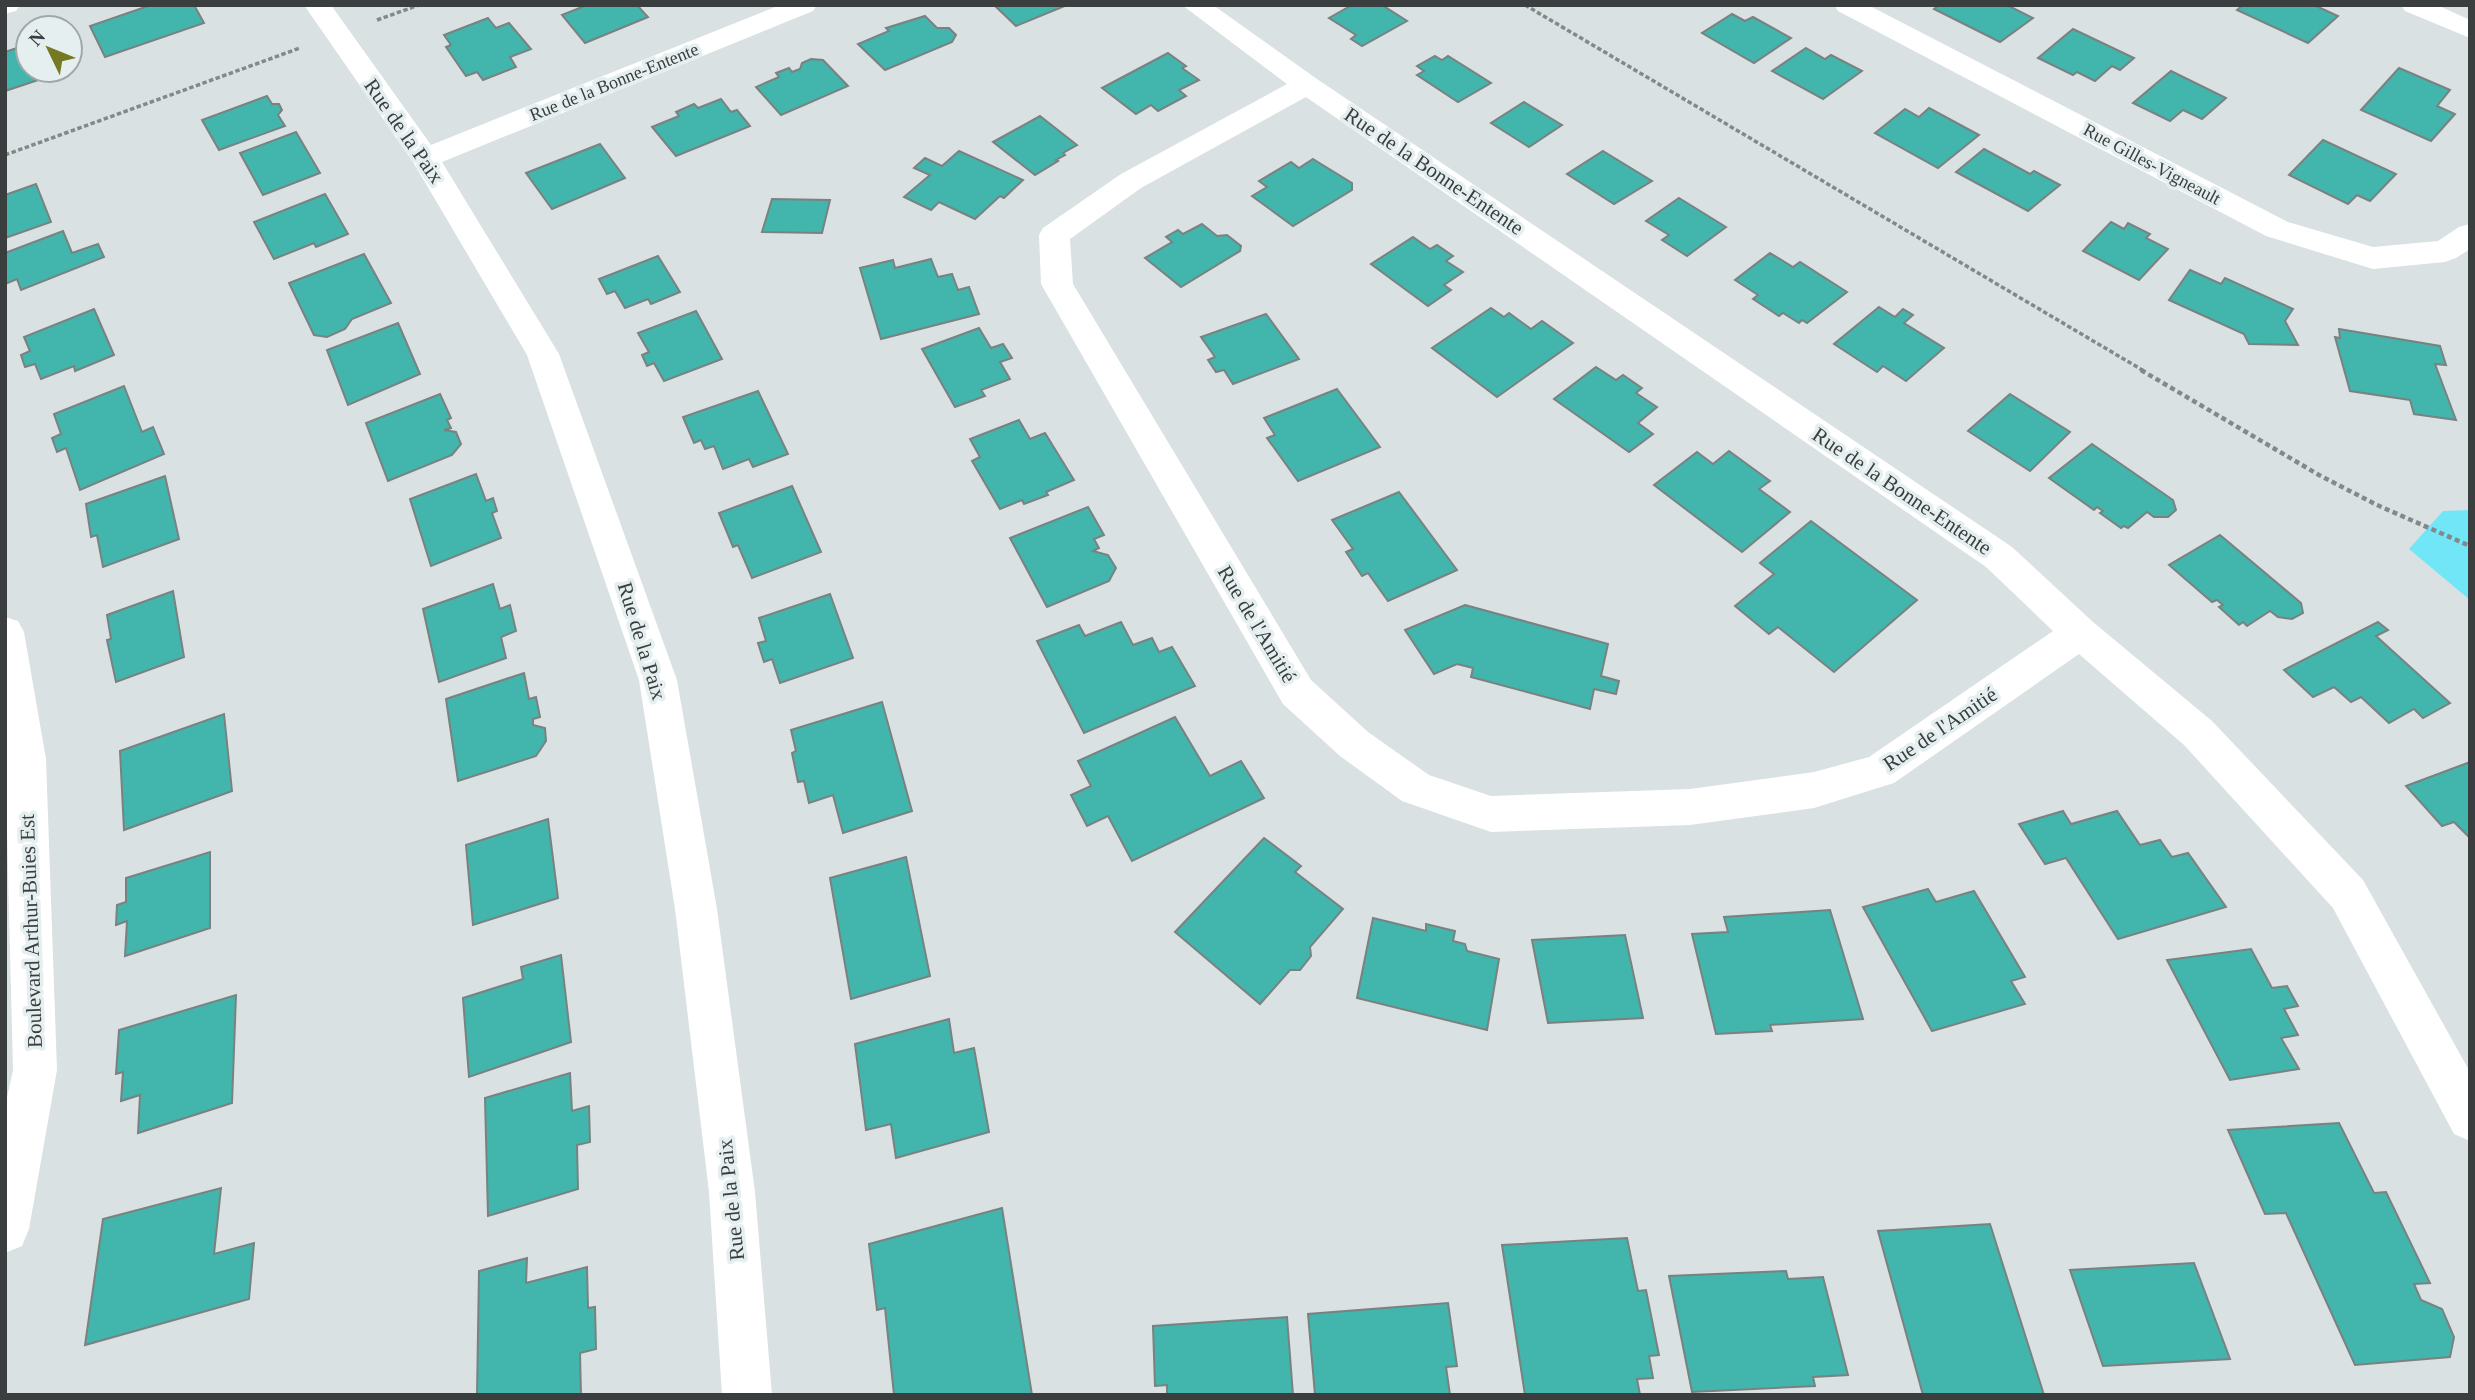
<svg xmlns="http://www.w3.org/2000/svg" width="2475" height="1400" font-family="'Times New Roman',serif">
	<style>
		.green { fill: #71e6f7 }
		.building { fill: #42b5ad; stroke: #7a8281; stroke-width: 2 }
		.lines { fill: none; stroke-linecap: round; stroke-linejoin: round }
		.path-far1 { stroke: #83898a; stroke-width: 3.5; stroke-dasharray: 4.5 2.5; stroke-linecap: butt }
		.path { stroke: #83898a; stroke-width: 4.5; stroke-dasharray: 5 3.5; stroke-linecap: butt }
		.minor { fill: #fff; fill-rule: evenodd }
		.tertiary { fill: #fff; fill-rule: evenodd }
		.labels { text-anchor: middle; stroke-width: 7; stroke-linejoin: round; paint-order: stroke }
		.far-street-label { font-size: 18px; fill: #3a3e3e; stroke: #e6eff0 }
		.street-label { font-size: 21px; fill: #3a3e3e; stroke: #e6eff0 }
	</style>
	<rect width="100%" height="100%" fill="#d9e1e3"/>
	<path class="green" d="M2470,510V600L2409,549L2443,511Z"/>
	<g class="building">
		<path d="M151,5H194L204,23L105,57L90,26Z"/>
		<path d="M587,5H637L648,17L585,43L562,15Z"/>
		<path d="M994,5H1067L1016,26Z"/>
		<path d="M1352,5H1382L1407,21L1362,46L1351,39L1356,35L1329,18Z"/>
		<path d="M1939,5H2007L2033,18L2000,42L1934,9Z"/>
		<path d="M2243,5H2314L2338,16L2308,43L2237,10Z"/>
		<path d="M1732,14L1745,21L1753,17L1791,38L1754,63L1702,33Z"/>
		<path d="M925,16L937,28H949L956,35L952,42L885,70L858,44L889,31L886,28Z"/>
		<path d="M488,18L496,28L509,23L531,49L510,57L516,67L483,80L477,72L466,76L446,47L451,45L444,35Z"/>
		<path d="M2073,29L2134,58L2120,70L2112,66L2095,81L2077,72L2073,75L2038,58Z"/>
		<path d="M20,47L22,49L28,47V70H58L59,73L5,91V52Z"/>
		<path d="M1806,48L1825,59L1831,55L1862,71L1823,99L1772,71Z"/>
		<path d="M1168,53L1186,66L1182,68L1199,80L1179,90L1186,96L1158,111L1151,105L1136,114L1102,88Z"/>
		<path d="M1435,56L1442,60L1448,56L1491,83L1458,102L1417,75L1424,71L1417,66Z"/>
		<path d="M811,59L823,60L848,86L781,115L756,87L779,77L776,73L789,68L792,72L800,69L802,63Z"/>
		<path d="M2399,68L2450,90L2437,106L2455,114L2431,141L2361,110Z"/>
		<path d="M2171,71L2226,98L2202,119L2183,110L2170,121L2133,103Z"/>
		<path d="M267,96L272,104H279L282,110L278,115L285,126L219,150L202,120Z"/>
		<path d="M721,99L731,112L737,110L750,126L676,156L652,127L679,116L676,112L694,104L698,108Z"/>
		<path d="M1524,102L1562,125L1529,147L1491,123Z"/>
		<path d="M1929,108L1979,135L1938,168L1875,133L1905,109L1919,117Z"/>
		<path d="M1040,116L1077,145L1063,153L1065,155L1056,160L1058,161L1035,175L993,142Z"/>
		<path d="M296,132L320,173L263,195L240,153Z"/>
		<path d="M2323,140L2396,174L2370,201L2357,195L2348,204L2289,175Z"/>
		<path d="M600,144L625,178L552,209L526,173Z"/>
		<path d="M1984,149L2030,174L2034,171L2060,185L2028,211L1956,172Z"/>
		<path d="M959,151L1023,180L1004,198L1000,196L975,219L939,202L931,210L904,197L930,175L914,168L925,158L942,166Z"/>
		<path d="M1603,151L1652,181L1614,204L1567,174Z"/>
		<path d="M1313,159L1352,183V190L1293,226L1252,196L1267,187L1259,181L1291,162L1299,168Z"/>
		<path d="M36,184L51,222L5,238V195Z"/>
		<path d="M325,194L348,234L316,247L314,243L274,259L254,222Z"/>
		<path d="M1679,198L1726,227L1687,256L1662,240L1669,235L1646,221Z"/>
		<path d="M772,199L830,200L822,233L762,232Z"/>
		<path d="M2111,222L2124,229L2128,223L2150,234L2146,238L2168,249L2139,280L2083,251Z"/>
		<path d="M1202,224L1217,236L1227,235L1241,246L1240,251L1181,287L1145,258L1172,242L1166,237L1178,230L1183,234Z"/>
		<path d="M63,231L72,253L98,244L104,257L21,290L17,279L5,284V253Z"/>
		<path d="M1413,237L1430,249L1437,245L1453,256L1446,261L1463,272L1444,285L1451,290L1428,306L1371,264Z"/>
		<path d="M1770,253L1793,267L1800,262L1847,292L1807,323L1802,320L1799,323L1783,313L1779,316L1753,299L1758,295L1735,280Z"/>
		<path d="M364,254L391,303L352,319L345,329L327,337L314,335L289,283Z"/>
		<path d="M658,256L680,292L651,304L648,299L625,308L615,291L607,294L599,279Z"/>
		<path d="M931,259L938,277L952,274L958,290L969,287L979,314L881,339L860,268L893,260L895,268Z"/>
		<path d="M2190,270L2221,284L2225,278L2293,309L2285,321L2298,345L2249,344L2244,334L2169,300Z"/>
		<path d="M1879,307L1895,317L1903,309L1913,315L1904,323L1944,348L1906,381L1883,366L1877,372L1834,344Z"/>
		<path d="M1491,308L1504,317L1509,313L1531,329L1542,321L1573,343L1497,397L1432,348Z"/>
		<path d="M94,309L114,355L75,371L74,366L41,379L35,364L25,367L21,355L30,351L24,337Z"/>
		<path d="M696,311L722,359L664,381L654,363L647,366L642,355L649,352L638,333Z"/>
		<path d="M1266,314L1299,359L1233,384L1224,370L1216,372L1208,360L1215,357L1201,337Z"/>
		<path d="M398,323L420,374L348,405L327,350Z"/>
		<path d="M979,328L991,348L1003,344L1012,358L1000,362L1010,379L981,390L985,396L955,407L922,349Z"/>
		<path d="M2339,329L2440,346L2446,365L2435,364L2456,420L2414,414L2410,400L2350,391L2335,337L2340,338Z"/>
		<path d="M1596,367L1616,380L1623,375L1642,388L1636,393L1657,407L1638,423L1653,434L1629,452L1554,399Z"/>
		<path d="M124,386L142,432L153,427L164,454L80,490L66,448L57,452L52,438L61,434L54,414Z"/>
		<path d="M1337,389L1380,447L1298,481L1267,438L1275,435L1264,418Z"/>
		<path d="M758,391L788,454L753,467L749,459L723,469L714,446L705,449L701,440L694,443L683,417Z"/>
		<path d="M440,394L451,418L447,420L451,428L444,430L456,432L461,444L452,455L388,481L366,423Z"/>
		<path d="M2010,394L2070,432L2030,471L1968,431Z"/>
		<path d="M1019,420L1030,439L1045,433L1074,480L1046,492L1048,495L1024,504L1022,500L1000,509L972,461L980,457L970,439Z"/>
		<path d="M2092,444L2173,500L2176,510L2168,517H2154L2147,512L2128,528L2124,526L2121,528L2100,513L2103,511L2097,507L2094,510L2049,478Z"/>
		<path d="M1729,451L1770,481L1759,489L1790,512L1742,552L1654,485L1697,452L1713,464Z"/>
		<path d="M476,474L486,501L493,498L497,511L492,513L501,538L431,566L410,499Z"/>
		<path d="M165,476L179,539L103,567L97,535L91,537L86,504Z"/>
		<path d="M792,486L821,552L752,578L738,545L733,547L719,513Z"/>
		<path d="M1399,492L1457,570L1388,601L1368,573L1362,576L1346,552L1353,549L1332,520Z"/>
		<path d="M1088,507L1104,535L1094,539L1099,548L1093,551L1108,555L1116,568L1109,581L1047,607L1010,538Z"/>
		<path d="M1811,521L1917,600L1834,672L1778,627L1769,634L1735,606L1774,574L1760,563Z"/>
		<path d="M2220,535L2301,603L2303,613L2292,619L2278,617L2270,611L2247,626L2243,622L2239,625L2219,607L2223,605L2217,600L2212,602L2169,565Z"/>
		<path d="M493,584L500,609L510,605L516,631L501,637L506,658L439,682L423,609Z"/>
		<path d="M173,591L184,657L116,682L107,640L111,639L107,615Z"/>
		<path d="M830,594L853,658L780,683L772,659L764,662L758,643L766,641L759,618Z"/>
		<path d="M1465,605L1608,644L1601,676L1619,681L1616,694L1594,689L1590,709L1471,677L1473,668L1457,664L1434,674L1405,630Z"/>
		<path d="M1121,622L1133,645L1152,638L1159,652L1172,647L1195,686L1084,733L1037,641L1079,625L1085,636Z"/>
		<path d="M2378,622L2388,630L2376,636L2450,703L2423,718L2414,709L2389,723L2361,697L2351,702L2334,687L2313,697L2284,670Z"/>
		<path d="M524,673L529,699L536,697L540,717L533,719V725L545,728L546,741L536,756L458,781L446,699Z"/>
		<path d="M882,702L912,811L843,833L833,795L809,803L804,781L798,782L792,753L796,751L791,730Z"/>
		<path d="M224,714L232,791L124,830L120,751Z"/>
		<path d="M1175,717L1210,776L1241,761L1264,798L1132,861L1108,816L1087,826L1071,795L1091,786L1078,761Z"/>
		<path d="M2470,762V838L2454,822L2442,826L2406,786Z"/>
		<path d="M2063,811L2071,824L2117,811L2140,845L2160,840L2172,857L2188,853L2226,907L2118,939L2066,858L2045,864L2019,824Z"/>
		<path d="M548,819L558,898L473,925L466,845Z"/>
		<path d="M1264,838L1301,866L1295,872L1343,909L1310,947L1311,956L1300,970H1290L1260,1004L1175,932Z"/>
		<path d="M210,852V928L125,956L127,921L116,925L117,905L126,902V878Z"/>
		<path d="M906,857L930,976L851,999L830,878Z"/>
		<path d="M1928,889L1936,902L1974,891L2025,977L2011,981L2025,1004L1932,1031L1863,907Z"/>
		<path d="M1830,910L1863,1019L1770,1025L1772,1031L1716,1034L1692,934L1728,932L1724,917Z"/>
		<path d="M1373,918L1426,931V924L1455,931L1453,941L1465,944L1467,951L1499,959L1487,1030L1357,998Z"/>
		<path d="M1625,935L1643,1018L1548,1023L1532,940Z"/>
		<path d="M2251,949L2272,988L2287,986L2298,1006L2284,1009L2298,1035L2281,1038L2299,1069L2230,1080L2167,960Z"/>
		<path d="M561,955L571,1042L469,1077L463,998L523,979L521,967Z"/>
		<path d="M236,995L232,1103L138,1133L140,1095L121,1101L123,1072L116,1074L119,1030Z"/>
		<path d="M949,1019L954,1053L974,1048L989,1132L896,1158L891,1124L866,1130L855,1044Z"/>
		<path d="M570,1073L572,1111L589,1106L590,1142L577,1145L578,1189L488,1216L485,1098Z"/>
		<path d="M2339,1123L2374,1193L2386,1192L2430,1283L2414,1284L2421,1300L2442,1309L2454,1337L2450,1357L2355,1365L2286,1213L2265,1214L2228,1130Z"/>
		<path d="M221,1188L214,1254L254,1243L249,1299L85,1345L103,1219Z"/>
		<path d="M1002,1208L1032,1395H894L885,1308L877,1310L869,1244Z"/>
		<path d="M1990,1224L2044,1395H1923L1878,1231Z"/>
		<path d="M1627,1238L1638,1291L1646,1290L1659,1355L1649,1356L1653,1378L1637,1379L1640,1395H1525L1502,1245Z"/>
		<path d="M527,1258L526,1283L587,1267L588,1308L595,1307L596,1349L580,1353L581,1395H477L479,1271Z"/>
		<path d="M2194,1263L2230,1359L2103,1366L2070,1270Z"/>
		<path d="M1786,1271L1788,1279L1823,1277L1848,1375L1813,1377L1815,1386L1692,1392L1669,1276Z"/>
		<path d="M1448,1303L1457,1366L1446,1367L1450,1395H1315L1308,1314Z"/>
		<path d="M1287,1317L1293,1395H1167V1385L1155,1386L1153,1326Z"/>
	</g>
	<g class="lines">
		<g class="path-far1">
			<path d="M1525,5L2144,371"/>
			<path d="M377,20L419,5"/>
			<path d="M5,155L300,48"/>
		</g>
		<path class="path" d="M2141,370L2319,475L2377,505L2470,546"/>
		<g class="minor">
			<path d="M304,5H331L431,145L780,5H817L813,11L442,162L559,354L677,680L717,909L755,1192L772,1395H722L709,1192L675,909L639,680L527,355L413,162Z"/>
			<path d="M1182,5H1213L1317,79L2012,547L2093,622L2212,721L2363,880L2470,1072V1141L2454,1134L2333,908L2184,745L2079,654L1894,783L1814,808L1690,825L1491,832L1402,801L1340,756L1283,704L1041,284L1039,235L1043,228L1121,174L1287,84ZM1306,97L1986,567L2053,631L1869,757L1814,772L1690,789L1491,796L1429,775L1368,732L1311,680L1073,284L1070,239L1141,188Z"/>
			<path d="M1834,5H1868L2288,222L2373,247L2438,241L2459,227L2470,224V249L2456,258L2445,262L2373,269L2266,236L1838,11Z"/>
			<path d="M2401,5H2437L2470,20V38L2405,11Z"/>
		</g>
		<g class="tertiary">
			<path d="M5,5H20L16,11L5,14Z"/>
			<path d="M5,617L18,621L24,632L46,759L57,1070L29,1229L22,1246L5,1253V1107L13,1070L5,753Z"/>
		</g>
	</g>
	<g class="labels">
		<g class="far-street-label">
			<text transform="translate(614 82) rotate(-22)" y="6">Rue de la Bonne-Entente</text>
			<text transform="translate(2152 164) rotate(28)" y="6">Rue Gilles-Vigneault</text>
		</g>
		<g class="street-label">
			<text transform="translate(404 131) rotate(55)" y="7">Rue de la Paix</text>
			<text transform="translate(1434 171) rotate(34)" y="7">Rue de la Bonne-Entente</text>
			<text transform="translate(1902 491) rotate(34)" y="7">Rue de la Bonne-Entente</text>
			<text transform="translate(1257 624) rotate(59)" y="7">Rue de l'Amitié</text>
			<text transform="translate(642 641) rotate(73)" y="7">Rue de la Paix</text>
			<text transform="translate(1940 729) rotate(-34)" y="7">Rue de l'Amitié</text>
			<text transform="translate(31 931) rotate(-92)" y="7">Boulevard Arthur-Buies Est</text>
			<text transform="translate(731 1200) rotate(-96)" y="7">Rue de la Paix</text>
		</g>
	</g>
	<rect width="2475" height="1400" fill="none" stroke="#3a3e3e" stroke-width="14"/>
	<g transform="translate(49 49) rotate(313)"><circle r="33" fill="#e6eff0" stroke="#a1a8a9" stroke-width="2"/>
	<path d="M0-5L12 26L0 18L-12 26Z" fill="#757922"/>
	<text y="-10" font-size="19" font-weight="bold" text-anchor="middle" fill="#3a3e3e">N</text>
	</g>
</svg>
